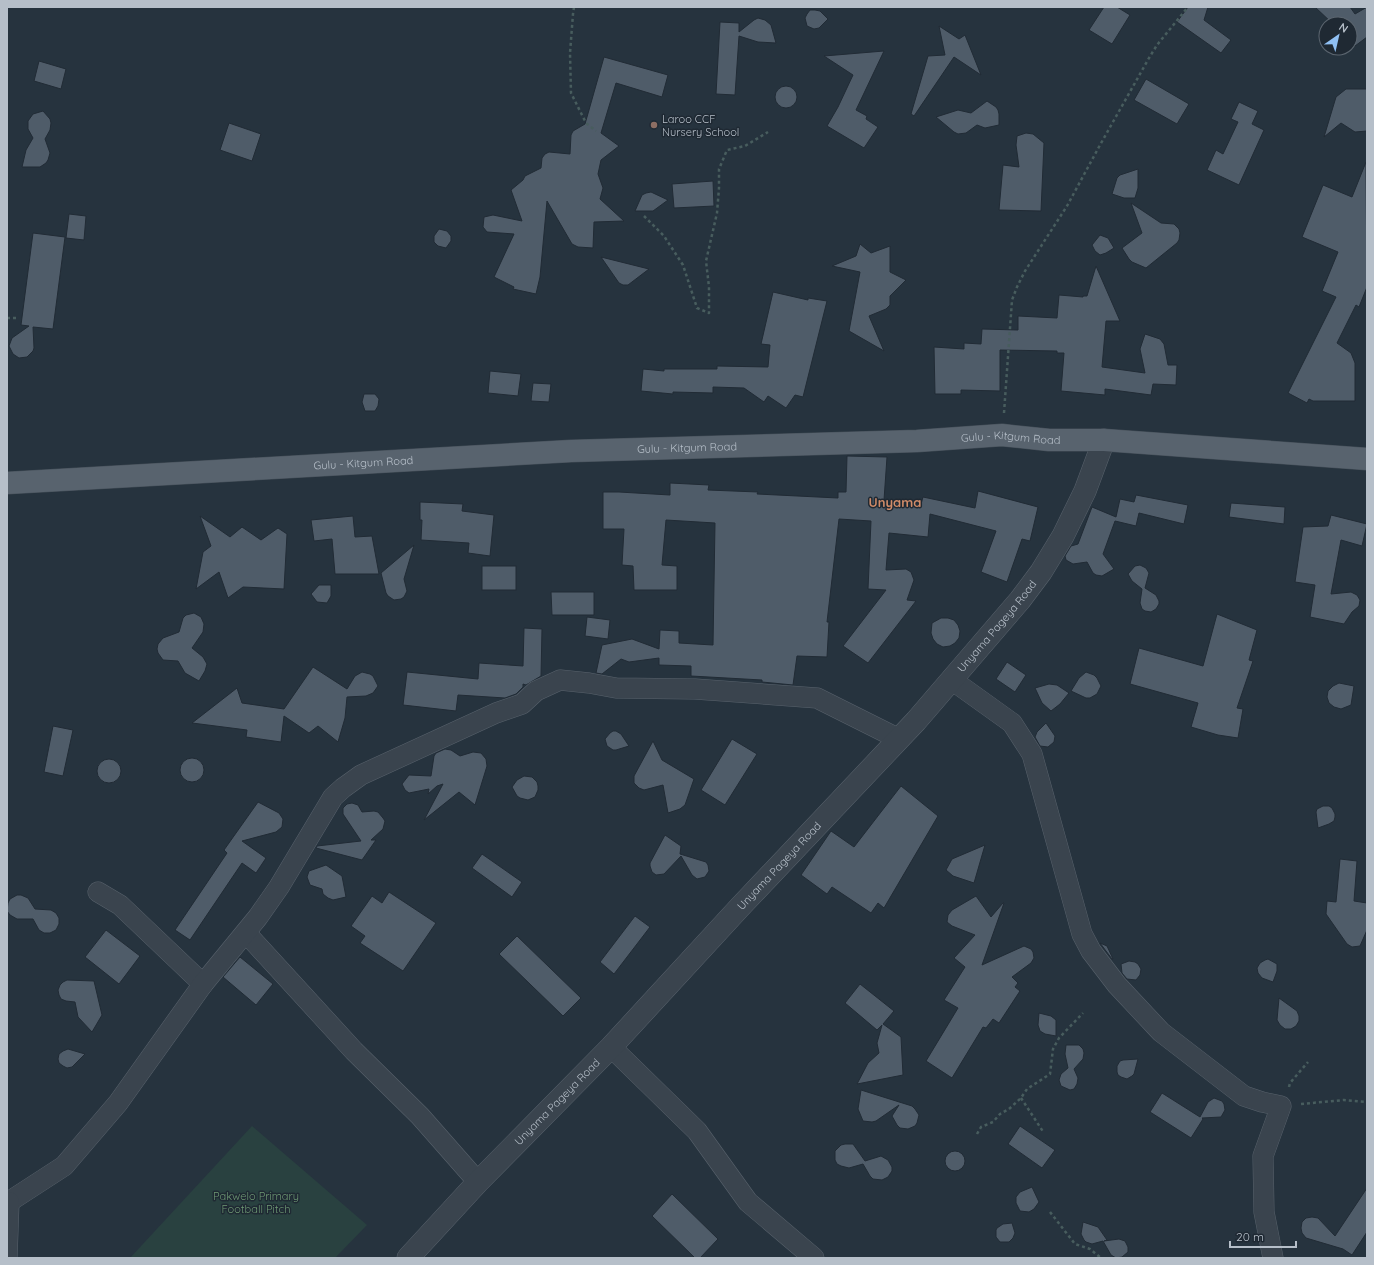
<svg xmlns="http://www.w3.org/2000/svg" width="1374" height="1265" font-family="Quicksand,sans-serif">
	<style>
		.park { fill: #294140 }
		.building { fill: #4f5c69; stroke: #212b35 }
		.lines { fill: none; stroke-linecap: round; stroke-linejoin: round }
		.minor-casing { stroke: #58626c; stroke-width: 21 }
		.tertiary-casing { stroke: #58626c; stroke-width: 23 }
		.primary-casing { stroke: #46505a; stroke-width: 23 }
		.path { stroke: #485d5e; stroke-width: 2.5; stroke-dasharray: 3 3; stroke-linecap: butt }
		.minor { stroke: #3a444e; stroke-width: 20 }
		.tertiary { stroke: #3a444e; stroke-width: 22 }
		.primary { stroke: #58636e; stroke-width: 22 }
		.education-dot { fill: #8d6e63; stroke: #1f2933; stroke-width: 1.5 }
		.labels { text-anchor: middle; stroke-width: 3; stroke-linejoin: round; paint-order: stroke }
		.poi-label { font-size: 11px; fill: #b6bfc9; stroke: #1f2933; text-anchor: start }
		.street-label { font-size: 11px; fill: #b6bfc9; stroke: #1f2933 }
		.park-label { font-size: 11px; fill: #6e9974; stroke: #1f2933 }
		.quarter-label { font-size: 13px; font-weight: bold; fill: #d18c69; stroke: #1f2933 }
	</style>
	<rect width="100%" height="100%" fill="#26333e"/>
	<path class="park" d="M252,1126L367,1225L335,1258H130Z"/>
	<g class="building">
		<path d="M1104,7H1117L1130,15L1112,44L1089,30Z"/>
		<path d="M1188,7H1208L1204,20L1231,40L1221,53L1177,22Z"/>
		<path d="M1315,7H1350L1355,14L1367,7V37L1355,46L1350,41V24H1333Z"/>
		<path d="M810,10H815L820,11L828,19L819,28L814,29L807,26L805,18L807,14Z"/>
		<path d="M758,18L765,20L771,25L776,43L758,42L739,36L735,95L716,94L720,22L739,23V32L754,20Z"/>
		<path d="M939,26L959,39L965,35L981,75L954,57L914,116L911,114L928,56L945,55Z"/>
		<path d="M884,51L856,110L867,116L866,119L878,127L864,148L827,126L838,107L853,75L824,56Z"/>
		<path d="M604,57L668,75L662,97L616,83L601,133L619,146L601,160L598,174L603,188L600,199L624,221L594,222L593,248L578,247L572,244L547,201L540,277L536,294L513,289L514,287L494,277L514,234L487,232L483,227L484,217L493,215L522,221L511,190L523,180L525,176L541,168L542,158L545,154L549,152L570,154L571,135L573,131L585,124Z"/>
		<path d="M39,61L66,69L61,89L34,81Z"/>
		<path d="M1146,79L1189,104L1177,124L1134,100Z"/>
		<circle cx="786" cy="97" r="11"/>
		<path d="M1346,89H1367V131L1355,132L1341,123L1324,137L1336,97Z"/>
		<path d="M987,101L996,107L998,110L999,114V125L985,128L977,125L966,133L958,134L954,132L936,117L958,110L971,113Z"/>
		<path d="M1239,102L1258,111L1252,124L1264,130L1239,185L1207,170L1216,150L1223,154L1238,122L1231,119Z"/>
		<path d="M43,111L50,119L51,123L50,130L45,139L50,153L48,160L46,163L40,167H22L26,150L33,138L28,129V121L33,114Z"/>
		<path d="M229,123L261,134L252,161L220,150Z"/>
		<path d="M1026,133L1033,134L1044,143L1041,211L999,210L1003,165L1019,167L1016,145L1017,136Z"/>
		<path d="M1366,162L1367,287L1359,307L1356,305L1337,343L1351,353L1355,363V401H1313L1309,399L1307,403L1288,393L1336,297L1322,291L1338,252L1302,237L1323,185L1352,197Z"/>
		<path d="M1138,169V188L1135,198H1124L1112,194L1117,178L1120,175Z"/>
		<path d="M713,181L714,206L674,208L672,184Z"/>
		<path d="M651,192L668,200L653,211H635L642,195L646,193Z"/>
		<path d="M1131,203L1161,223L1174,224L1179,229L1180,233L1179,240L1177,243L1146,268L1132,262L1129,259L1122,248L1142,233Z"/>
		<path d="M69,214L86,216L84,240L66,238Z"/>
		<path d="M439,229L447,231L451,236V241L446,248L438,246L434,242V236Z"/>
		<path d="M33,233L65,237L53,329L33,327L34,348L33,351L27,357L19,358L13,354L9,346L12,338L29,326L21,325Z"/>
		<path d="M1100,235L1108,238L1114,248L1106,253L1100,255L1095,251L1092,245Z"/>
		<path d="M860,244L871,253L890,246V272L906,280L890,296V305L886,309L869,316L884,351L849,331L860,272L832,266L856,256Z"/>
		<path d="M601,257L649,269L628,285H623L619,283Z"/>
		<path d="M1096,266L1120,321H1106L1102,367L1145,373L1140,349L1145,334L1160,339L1164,344L1168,365H1177L1176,385L1153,384L1151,395L1105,389V395L1061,391L1064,353H1057V351L1000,350V391L961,390V394H935L934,347L964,349V343L981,344L982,329L1018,330V316L1057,318L1059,295L1083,297V296H1087Z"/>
		<path d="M773,292L808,300V298L827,301L803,397L795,395L786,408L768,396L764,402L744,388L713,387V393L673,392V394L641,391L643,369L664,371V369H717V366L768,367L770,345L761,344Z"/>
		<path d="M490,371L521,374L518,396L488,393Z"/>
		<path d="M533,383L551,384L549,402L531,401Z"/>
		<path d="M364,394H375L379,399L378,406L375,411H365L362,402Z"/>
		<path d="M847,456L887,457L884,500L921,504L923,497L975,508L978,491L1038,507L1030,541L1022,539L1007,582L981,572L996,531L930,514L928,537L889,533L886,570L906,569L911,572L914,580L907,600L916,601L868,663L843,646L886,590L868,589L871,521L839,519L827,622H829L827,657L797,656L793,685L762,682V680L691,676V666L659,665V658L629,662L621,659L602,674L596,673L602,645L632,639L659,649L660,630L679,631V643L713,645L715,523L666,520L662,565L677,566V590H634L633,566L622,565L624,529H603V492H619L670,495V483L709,485L708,490L758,492L757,494L838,498V492H846Z"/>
		<path d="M1136,495L1188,505L1184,524L1139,513L1136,526L1115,521L1103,554L1114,569L1102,576L1096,575L1093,573L1087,562L1073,564L1066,560L1065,556L1071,546L1078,544L1092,507L1116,517L1120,499L1134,502Z"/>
		<path d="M420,502L463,504L462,511L494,515L490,556L468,553L469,543L421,540L422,520H420Z"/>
		<path d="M1231,503L1285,507L1284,524L1229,517Z"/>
		<path d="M1331,515L1367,524L1362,546L1341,540L1331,594L1351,592L1357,595L1360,600L1359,606L1352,612L1344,624L1310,617L1315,585L1295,582L1303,527L1328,526Z"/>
		<path d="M200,516L230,537L242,527L261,540L278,528L287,534L284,589L243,587L228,598L219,572L196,589L203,552L211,546Z"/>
		<path d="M353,516L355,537L372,536L379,574H335L332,539L314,541L311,520Z"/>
		<path d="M414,545L404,579L407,591L404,597L401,599L394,600L388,596L386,593L381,573Z"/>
		<path d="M1140,565L1146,568L1149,573L1145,588L1156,595L1159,601V604L1156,609L1151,612L1145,611L1142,609L1140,603L1142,589L1132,581L1128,574L1135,566Z"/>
		<rect x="482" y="566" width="34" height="24"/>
		<path d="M319,585H331V596L327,603L317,602L311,594Z"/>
		<path d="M551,592H594V615H552Z"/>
		<path d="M194,613L201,617L204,624L203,632L192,648L203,657L207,664L205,671L199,681L185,673L178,661L163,660L158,653L157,649L158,644L163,638L179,632L183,618L186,615Z"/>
		<path d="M1217,614L1257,630L1249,660L1253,661L1237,708L1243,709L1238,738L1218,735L1191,727L1198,703L1130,684L1139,648L1203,666Z"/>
		<path d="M587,617L610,620L608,639L585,636Z"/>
		<path d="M941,618H948L954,620L958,625L960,631L959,638L955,643L950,646L943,647L937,644L933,639L931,633L932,623Z"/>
		<path d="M524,628L542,629L541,676L526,685L523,684V687L516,694L505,698L458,695L456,711L403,705L407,672L478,679L479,663L523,666Z"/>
		<path d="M1007,662L1026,675L1015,692L996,679Z"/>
		<path d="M313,667L347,689L355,676L362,672L370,674L373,676L378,686L373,693L366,696L347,697L345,718L338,742L318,726L309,733L284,716L281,742L246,737L247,730L192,723L237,688L242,703L284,709Z"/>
		<path d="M1086,672L1094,675L1097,678L1101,686L1097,694L1090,698H1086L1071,691L1079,678Z"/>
		<path d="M1339,683L1354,686L1351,705L1341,709L1334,707L1329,703L1327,697L1328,691L1333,686Z"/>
		<path d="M1049,684L1057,685L1069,693L1060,704L1051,711L1042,703L1035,688Z"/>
		<path d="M1046,723L1055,736L1054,742L1048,747L1040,746L1035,737L1037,732Z"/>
		<path d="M53,726L73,730L63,776L44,772Z"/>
		<path d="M613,731H616L621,734L629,746L616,750H613L607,746L605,739L610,733Z"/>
		<path d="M732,739L757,754L725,805L701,790Z"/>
		<path d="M653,741L662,760L694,779L685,805L680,809L668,813L663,785L644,790L639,788L634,783V776Z"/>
		<path d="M445,749L451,750L460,756L473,752L481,753L486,759L487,766L475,805L459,792L424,820L443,784L437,786L428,794L429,789L409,793L405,790L402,784L409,775L431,776L434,756L436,753Z"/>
		<circle cx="192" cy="770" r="12"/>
		<circle cx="109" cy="771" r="12"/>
		<path d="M524,776L532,777L537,782L538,786V790L535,797L528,800L520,798L517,796L512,787L517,780Z"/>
		<path d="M901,786L938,816L884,908L878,903L871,913L832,887L827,894L801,875L831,831L854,847Z"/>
		<path d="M258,802L279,813L283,819L282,827L276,832L242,841L266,858L256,873L242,863L190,940L175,930L227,853L224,850Z"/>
		<path d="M352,803L358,805L362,812L374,811L378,812L383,818L385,821L383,829L371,840H376L362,860L316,848L317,846L361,841L343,814V808L347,804Z"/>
		<path d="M1323,806H1329L1332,808L1335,814V817L1334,821L1329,824L1318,828L1316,812L1317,809Z"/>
		<path d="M665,835L681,846L680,854L706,862L708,865L709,871L705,877L697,879L692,875L681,856L664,874L656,875L652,872L650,866V863Z"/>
		<path d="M985,845L974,883L953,876L946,870L952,859Z"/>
		<path d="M482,854L522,882L512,897L472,868Z"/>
		<path d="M1340,859L1357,861L1354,901L1367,903V930L1360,946L1352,947L1347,944L1326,914L1327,901L1336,902Z"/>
		<path d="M326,865L342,876L346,897L333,900L328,898L323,894L322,889L310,885L307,877L309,871Z"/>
		<path d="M389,892L436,923L403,971L360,943L365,936L351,926L372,896L382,903Z"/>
		<path d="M17,895H21L28,898L35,909L51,910L56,913L59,918V924L56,930L50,933H44L39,930L33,919H17L10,915L7,911L8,903L10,899Z"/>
		<path d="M976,896L991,917L1003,903H1004L982,965L1024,946L1031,949L1033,952L1034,958L1031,963L1012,977L1018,983L1015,987L1020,991L999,1023L993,1019L986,1028L983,1027L952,1078L926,1061L958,1008L944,1000L965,967L954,958L975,935L952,926L947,922L948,915L952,910Z"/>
		<path d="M635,916L650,927L614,974L600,962Z"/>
		<path d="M106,930L140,956L119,984L85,957Z"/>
		<path d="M517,936L581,998L563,1016L499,954Z"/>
		<path d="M1100,943L1107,946L1113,959H1112Z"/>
		<path d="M240,957L273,984L256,1005L223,977Z"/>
		<path d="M1268,959L1277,964V971L1273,982L1262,978L1258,973L1257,968L1260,963L1265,960Z"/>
		<path d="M1129,961L1135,962L1138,964L1141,969L1140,975L1136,980L1127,979L1122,973L1121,964Z"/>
		<path d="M67,980L94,981L102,1015L92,1032L78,1017L75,1002L66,1001L61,999L59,995L58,990L60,985L63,982Z"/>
		<path d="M860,984L894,1011L883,1024L901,1037L903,1075L857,1084L868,1063L879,1053L877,1043L882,1025L877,1030L845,1003Z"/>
		<path d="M1279,998L1297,1011L1299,1016V1021L1296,1026L1291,1029H1285L1280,1025L1277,1020Z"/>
		<path d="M1039,1013L1051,1016L1056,1020V1036L1045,1034L1040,1031L1038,1025Z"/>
		<path d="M1066,1045H1079L1083,1049L1084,1053L1083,1059L1074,1069L1078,1078L1077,1084L1074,1089L1070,1090L1061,1086L1059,1080L1061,1074L1068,1068L1065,1054Z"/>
		<path d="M68,1049L85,1054L72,1067L67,1068L63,1066L59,1063L58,1059L59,1054L63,1051Z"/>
		<path d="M1138,1059L1134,1074L1132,1076L1127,1079L1121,1077L1118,1075L1117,1072V1066L1120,1061L1123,1060Z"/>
		<path d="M861,1090L912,1106L915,1109L919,1115L917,1123L915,1126L908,1129L900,1128L897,1125L892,1116L899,1105L876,1121L872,1122L863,1121L858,1109Z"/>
		<path d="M1162,1093L1200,1117L1208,1102L1214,1098L1222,1101L1224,1104L1225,1110L1221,1117L1202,1118L1203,1119L1191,1138L1150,1112Z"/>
		<path d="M1020,1126L1055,1150L1042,1168L1008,1144Z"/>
		<path d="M845,1144H853L865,1161L881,1156L888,1160L892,1167V1171L888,1177L882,1180L873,1179L870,1176L863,1164L849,1168L841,1166L837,1164L835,1160V1151L841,1145Z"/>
		<circle cx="955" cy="1161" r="10"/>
		<path d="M1032,1187L1039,1202L1034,1209L1029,1212L1020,1211L1016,1203V1197L1020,1192Z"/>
		<path d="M1367,1188V1232L1352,1255L1343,1249L1306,1238L1302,1233L1301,1228L1302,1222L1306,1218L1312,1217L1318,1218L1335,1236Z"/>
		<path d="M672,1194L718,1239L700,1258H695L652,1216Z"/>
		<path d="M1083,1222L1098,1227L1107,1240L1104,1241L1119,1239L1125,1241L1128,1247V1252L1122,1257L1116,1258L1111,1255L1103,1241L1092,1244L1086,1242L1084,1240L1081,1234Z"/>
		<path d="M1012,1223L1015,1233L1013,1238L1009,1242H1000L996,1237V1230L997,1228L1003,1224Z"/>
	</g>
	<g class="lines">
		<g class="minor-casing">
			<g id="minor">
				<path d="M952,680L1012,723L1032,754L1082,934L1091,951L1117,985L1161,1032L1244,1096L1262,1102L1281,1106L1263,1156L1264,1212L1273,1258"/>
				<path d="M98,892L120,905L203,984"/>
				<path d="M246,933L354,1051L420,1116L478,1182"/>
				<path d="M611,1047L697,1131L748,1202L814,1258"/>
				<path d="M7,1203L64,1166L118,1103L203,984L258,917L279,887L333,797L343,788L361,775L496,713L522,704L536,691L560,680L589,683L616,688L695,689L817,698L899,739"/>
				<path d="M7,1258L9,1202"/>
			</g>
		</g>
		<g class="tertiary-casing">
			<g id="tertiary">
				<path id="s1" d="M408,1258L478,1182L611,1047L739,908L916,721L1020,600L1041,572L1063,536L1085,491L1104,440"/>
			</g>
		</g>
		<g class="primary-casing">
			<g id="primary">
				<path id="s2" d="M7,483L571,451L917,441L1002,435L1049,440H1104L1367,459"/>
			</g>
		</g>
		<g class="path">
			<path d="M574,7L573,14L570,53L571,93L586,123L596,131"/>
			<path d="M644,216L664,236L683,265L697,308L709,313V287L706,261L717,213L719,188V169L727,150L745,146L768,132"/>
			<path d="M7,318H17"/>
			<path d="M1004,413L1012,300L1017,287L1025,271L1067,206L1100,145L1149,58L1157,45L1188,7"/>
			<path d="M1289,1087L1290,1083L1308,1062"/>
			<path d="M1021,1098L1044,1133"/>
			<path d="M1301,1104L1344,1100L1367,1102"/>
			<path d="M977,1134L981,1127L993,1122L1000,1114L1009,1109L1021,1098L1027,1089L1050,1074L1053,1049L1059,1038L1083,1013"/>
			<path d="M1050,1212L1075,1244L1090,1249L1101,1258"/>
		</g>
		<use href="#minor" class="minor"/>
		<use href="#tertiary" class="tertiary"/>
		<use href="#primary" class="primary"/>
	</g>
	<circle class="education-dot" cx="654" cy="125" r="4"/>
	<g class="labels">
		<g class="poi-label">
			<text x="662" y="123">Laroo CCF<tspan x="662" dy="13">Nursery School</tspan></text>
		</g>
		<g class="street-label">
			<text dy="4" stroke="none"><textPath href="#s2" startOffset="1005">Gulu - Kitgum Road</textPath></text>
			<text dy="4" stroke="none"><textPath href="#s2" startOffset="681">Gulu - Kitgum Road</textPath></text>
			<text dy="4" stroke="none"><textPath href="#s2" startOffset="357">Gulu - Kitgum Road</textPath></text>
			<text dy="4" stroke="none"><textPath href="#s1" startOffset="864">Unyama Pageya Road</textPath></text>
			<text dy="4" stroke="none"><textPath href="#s1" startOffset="540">Unyama Pageya Road</textPath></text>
			<text dy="4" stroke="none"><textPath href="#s1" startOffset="216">Unyama Pageya Road</textPath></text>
		</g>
		<g class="park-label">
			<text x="256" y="1200">Pakwelo Primary<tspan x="256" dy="13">Football Pitch</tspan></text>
		</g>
		<g class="quarter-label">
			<text x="895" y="507">Unyama</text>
		</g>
	</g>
	<rect width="1374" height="1265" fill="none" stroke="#b6bfc9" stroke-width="16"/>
	<g transform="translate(1338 36) rotate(34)"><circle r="19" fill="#1f2933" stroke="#5b656f"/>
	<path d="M0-3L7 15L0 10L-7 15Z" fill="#90c0f4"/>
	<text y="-6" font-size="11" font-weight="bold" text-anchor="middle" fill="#b6bfc9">N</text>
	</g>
	<path d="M1230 1241v6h66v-6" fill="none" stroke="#b6bfc9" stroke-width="2"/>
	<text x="1236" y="1241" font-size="12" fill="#b6bfc9" stroke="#1f2933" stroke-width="3" paint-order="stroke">20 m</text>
</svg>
